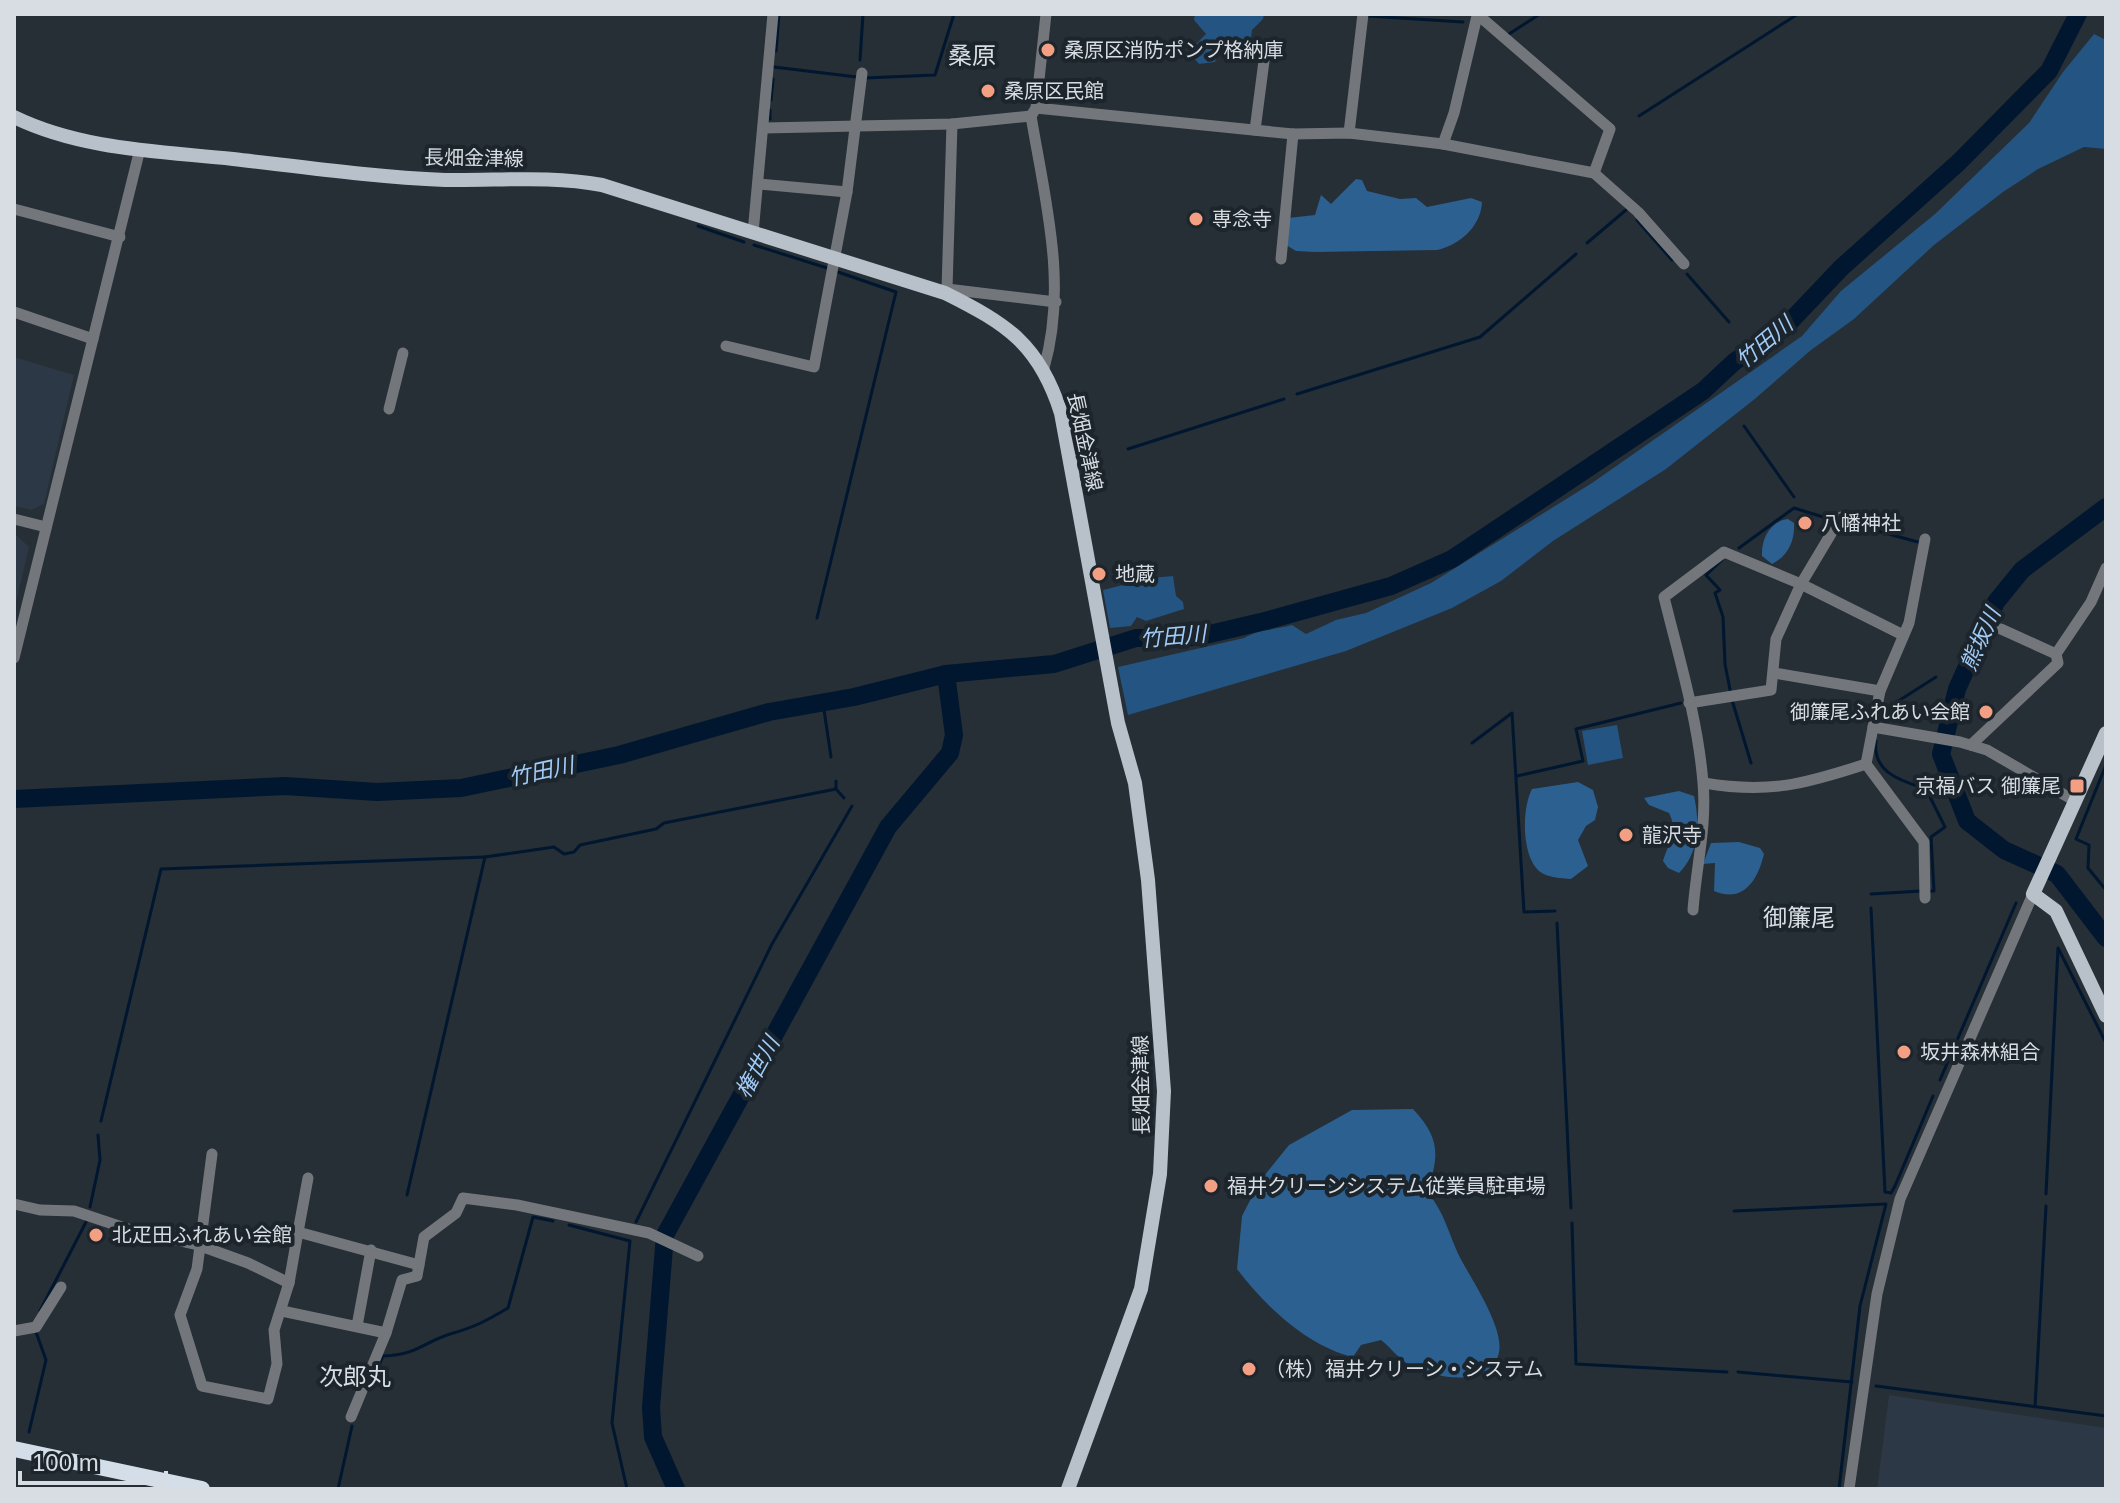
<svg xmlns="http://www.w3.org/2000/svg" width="2120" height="1503" font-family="Arial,'Noto Sans JP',sans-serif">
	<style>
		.built { fill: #2c3845 }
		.green { fill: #245481 }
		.forest { fill: #2b6090 }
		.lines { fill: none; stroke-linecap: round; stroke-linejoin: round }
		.stream { stroke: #00172f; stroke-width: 3 }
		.river { stroke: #00172f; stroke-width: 18 }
		.minor { stroke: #73777b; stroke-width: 11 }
		.major { stroke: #b8c1ca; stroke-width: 14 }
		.highway { stroke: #d4dee9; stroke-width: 16 }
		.poi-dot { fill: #f39f83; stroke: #1c242c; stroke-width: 3 }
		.labels { text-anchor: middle; stroke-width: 8; stroke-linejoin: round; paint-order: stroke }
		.poi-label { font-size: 20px; fill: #d7dde2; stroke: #1c242c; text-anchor: start }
		.street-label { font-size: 20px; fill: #d7dde2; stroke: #1c242c }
		.water-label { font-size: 22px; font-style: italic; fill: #a1cbf7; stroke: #1c242c }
		.quarter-label { font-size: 24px; fill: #d7dde2; stroke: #1c242c }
	</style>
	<rect width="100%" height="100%" fill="#262e36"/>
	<g class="built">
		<path d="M14,357L74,375L44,504L31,510L14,506Z"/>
		<path d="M14,533L29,547L14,611Z"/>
		<path d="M1889,1395L2106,1428V1489H1877Z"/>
	</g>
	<g class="green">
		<path d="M1195,14H1264L1263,19L1252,30L1249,54L1239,56L1228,44L1221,45L1215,62L1199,64L1193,57L1196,44L1206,34L1194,20Z"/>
		<path d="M2094,34L2106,40V149L2084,147L2038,169L2003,192L1934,245L1854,319L1811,350L1756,398L1666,469L1553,541L1501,581L1452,608L1346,651L1128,715L1118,667L1244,638C1259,629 1275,630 1292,625L1306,634L1336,620L1366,613L1431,583L1592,483L1802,336L1841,291L1935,214L2029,123L2063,72Z"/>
		<path d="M1173,576L1176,596L1183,602L1184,609L1146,621L1137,617L1131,626L1110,628L1103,590L1151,578Z"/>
		<path d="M1617,725L1623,758L1588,765L1582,731Z"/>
	</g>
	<g class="forest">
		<path d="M1356,179L1362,180L1367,191L1400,199L1416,198L1427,207L1471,198L1482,202C1481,226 1460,245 1437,250L1315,252L1296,251L1286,245L1288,218L1315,215L1321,195L1331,204Z"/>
		<path d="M1788,519L1794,523C1795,541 1788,556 1772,564L1762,556C1761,539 1770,521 1788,519Z"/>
		<path d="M1578,782L1593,790L1598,807L1595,820L1586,826L1578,840L1588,866L1571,879C1561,878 1547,878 1539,871C1521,855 1522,808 1532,789Z"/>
		<path d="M1679,791L1694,796C1700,822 1699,854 1679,873L1668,868L1663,861C1669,841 1679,834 1669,813L1649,805L1644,798Z"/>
		<path d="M1739,842L1760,848L1764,854C1758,879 1744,904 1714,891L1715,863L1703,864L1711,843Z"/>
		<path d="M1413,1109C1441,1139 1439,1156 1427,1192C1446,1213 1449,1238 1463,1263C1474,1283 1504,1329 1499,1352C1492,1390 1431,1378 1408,1364C1398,1358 1390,1347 1381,1340L1361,1345L1353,1357C1307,1346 1265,1306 1237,1269L1242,1216L1260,1181L1289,1145L1352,1110Z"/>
	</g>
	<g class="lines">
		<g class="stream">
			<path d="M1368,16L1463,22"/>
			<path d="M1509,34L1540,14"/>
			<path d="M776,51L779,14"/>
			<path d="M860,60L863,14"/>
			<path d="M774,67L865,78L935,75L954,14"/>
			<path d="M771,100L773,79"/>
			<path d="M1639,116L1798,14"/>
			<path d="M770,119V110"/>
			<path d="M1637,220L1672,260"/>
			<path d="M698,226L744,242"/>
			<path d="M1587,243L1626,210"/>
			<path d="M754,245L827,268"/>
			<path d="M1687,274L1729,322"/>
			<path d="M1297,394L1480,337L1576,254"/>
			<path d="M1744,426L1794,497"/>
			<path d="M1128,449L1284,399"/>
			<path d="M1844,522L1918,542"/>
			<path d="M1739,548L1794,508L1836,521"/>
			<path d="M1722,560L1706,575L1720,590L1715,593L1723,617L1725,664L1732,700L1751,763"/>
			<path d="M817,618L896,292L838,272"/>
			<path d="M823,703L831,757"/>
			<path d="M1882,718L1892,705L1936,677"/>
			<path d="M1876,741C1872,773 1902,781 1926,789L1945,827L1931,837L1934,891H1929"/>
			<path d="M1472,743L1512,713L1524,912L1555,911"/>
			<path d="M2106,765L2076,839L2089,845L2088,868L2106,890"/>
			<path d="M1517,776L1583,761L1576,729L1681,703"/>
			<path d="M836,781V789"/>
			<path d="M1871,894L1921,891"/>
			<path d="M1871,908L1885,1192L1891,1193L1895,1186L1933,1096"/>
			<path d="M1557,923L1571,1208"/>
			<path d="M1940,1080L2016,903"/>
			<path d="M101,1121L161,869L485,857"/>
			<path d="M2046,1194L2058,948L2106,1043"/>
			<path d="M407,1195L485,857L554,847L564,854L574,852L580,845L656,829L664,823L836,789L844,798"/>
			<path d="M90,1207L100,1160L98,1135"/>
			<path d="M1734,1211L1886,1204L1860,1306L1839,1489"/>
			<path d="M636,1222L772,944L852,806"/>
			<path d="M1572,1223L1576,1364L1727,1372"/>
			<path d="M569,1225L630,1241L612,1423L627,1489"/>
			<path d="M40,1311L86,1222"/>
			<path d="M1738,1372L1852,1382"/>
			<path d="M1876,1386L2106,1416"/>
			<path d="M368,1390L383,1356C417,1355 422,1343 450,1334C475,1327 486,1321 508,1308L533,1217L553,1221"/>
			<path d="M2035,1407L2046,1206"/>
			<path d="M29,1432L46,1360L36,1332"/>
			<path d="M338,1489L352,1426"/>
		</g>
		<g class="river">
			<path d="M2106,507L2022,570L1996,602L1957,689L1941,754L1967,821L2004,850L2057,874L2106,938"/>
			<path d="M14,799L285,786L377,792L461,788L619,755L769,712L854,697L946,674L1054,664L1136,638L1197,637L1265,621L1391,586L1452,559L1703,391L1734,362L1784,328L1841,268L1959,162L2049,71L2078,14"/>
			<path d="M676,1489L653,1437L651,1407L665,1235L888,827L950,753L954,735L946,674"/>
		</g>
		<g class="minor">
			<path d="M1477,14L1610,129L1594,173"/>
			<path d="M1036,108L1293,134L1349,133L1443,144L1594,173L1638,212L1684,264"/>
			<path d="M764,128L952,124L1031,116"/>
			<path d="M1255,130L1264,61"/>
			<path d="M1349,133L1363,14"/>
			<path d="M1443,144L1454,113L1477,16"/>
			<path d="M759,184L847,192"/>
			<path d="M14,209L120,237"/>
			<path d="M753,233L773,14"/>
			<path d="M1281,259L1293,134"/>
			<path d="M947,289L952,124"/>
			<path d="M945,293L947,289L1056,302"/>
			<path d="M14,312L93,339"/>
			<path d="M726,346L814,367L847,192L862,73"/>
			<path d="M1044,368C1068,284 1045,200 1031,116L1036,108L1046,14"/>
			<path d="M389,409L403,353"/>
			<path d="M14,519L46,527"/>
			<path d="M1925,539L1909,623L1880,691L1866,764L1924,842L1925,898"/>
			<path d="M2001,629L2056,654L2091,602L2106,568"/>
			<path d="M14,658L140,149"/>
			<path d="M1774,673L1880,691"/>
			<path d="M1689,703L1771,690L1776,639L1801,584L1841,517"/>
			<path d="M1873,727L1960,742L1987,750L2075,801"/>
			<path d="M1971,745L2058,663L2056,654"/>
			<path d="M1704,783C1769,794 1805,784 1866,764"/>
			<path d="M1693,910C1696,868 1707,825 1703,783C1698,720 1679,658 1664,597L1724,552L1801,584L1901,634"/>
			<path d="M308,1178L298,1232L419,1265"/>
			<path d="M14,1204L40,1210L74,1211L131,1230L198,1245L248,1263L289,1283L274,1330L277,1364L268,1399L202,1386L180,1315L197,1269L212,1154"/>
			<path d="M289,1283L298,1232"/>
			<path d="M282,1311L386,1333L402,1280L417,1276L424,1237L456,1213L463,1198L517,1205L649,1233L698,1256"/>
			<path d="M357,1326L371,1250"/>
			<path d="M14,1331L36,1327L61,1287"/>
			<path d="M351,1417L386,1333"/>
			<path d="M1849,1489L1877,1294L1900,1199L2033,894"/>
		</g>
		<g class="major">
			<path d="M14,117C82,150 159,151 233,159C303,167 374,177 445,180C498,181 549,175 602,185L945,293C1007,324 1039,344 1061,413L1118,723L1135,783L1148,880L1164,1091L1160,1174L1141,1289L1068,1489"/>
			<path d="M2106,733L2033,894L2056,911L2106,1016"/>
		</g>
		<path class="highway" d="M14,1449L202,1489"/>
	</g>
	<g class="poi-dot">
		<circle cx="1048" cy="50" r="8"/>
		<circle cx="988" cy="91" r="8"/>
		<circle cx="1196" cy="219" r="8"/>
		<circle cx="1805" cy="523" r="8"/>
		<circle cx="1099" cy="574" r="8"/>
		<circle cx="1986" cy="712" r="8"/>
		<rect x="2069" y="778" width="16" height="16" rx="4"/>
		<circle cx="1626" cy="835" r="8"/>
		<circle cx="1904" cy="1052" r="8"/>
		<circle cx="1211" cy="1186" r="8"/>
		<circle cx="96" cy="1235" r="8"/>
		<circle cx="1249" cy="1369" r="8"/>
	</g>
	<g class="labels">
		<g class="poi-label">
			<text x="1064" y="57">桑原区消防ポンプ格納庫</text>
			<text x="1004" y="98">桑原区民館</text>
			<text x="1212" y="226">専念寺</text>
			<text x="1821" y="530">八幡神社</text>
			<text x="1115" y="581">地蔵</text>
			<text x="1970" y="719" text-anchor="end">御簾尾ふれあい会館</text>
			<text x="2061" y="793" text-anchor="end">京福バス 御簾尾</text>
			<text x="1642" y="842">龍沢寺</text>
			<text x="1920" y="1059">坂井森林組合</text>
			<text x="1227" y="1193">福井クリーンシステム従業員駐車場</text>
			<text x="112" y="1242">北疋田ふれあい会館</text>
			<text x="1265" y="1376">（株）福井クリーン・システム</text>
		</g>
		<g class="street-label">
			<text transform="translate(474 158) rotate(1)" y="7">長畑金津線</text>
			<text transform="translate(1085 442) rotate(78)" y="7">長畑金津線</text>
			<text transform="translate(1141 1085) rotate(-91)" y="7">長畑金津線</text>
		</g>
		<g class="water-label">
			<text transform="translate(1764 342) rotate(-40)" y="8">竹田川</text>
			<text transform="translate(1173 636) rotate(-5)" y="8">竹田川</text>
			<text transform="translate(1980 639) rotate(-66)" y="8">熊坂川</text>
			<text transform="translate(541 771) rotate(-12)" y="8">竹田川</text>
			<text transform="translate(757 1067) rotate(-61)" y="8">権世川</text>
		</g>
		<g class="quarter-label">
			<text x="972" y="64">桑原</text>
			<text x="1799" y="926">御簾尾</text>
			<text x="355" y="1385">次郎丸</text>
		</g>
	</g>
	<rect width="2120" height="1503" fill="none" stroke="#d7dde2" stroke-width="32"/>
	<path d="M20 1471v12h146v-12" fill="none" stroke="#d7dde2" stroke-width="4"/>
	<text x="32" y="1471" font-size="24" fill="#d7dde2" stroke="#1c242c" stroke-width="6" paint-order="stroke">100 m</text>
</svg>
